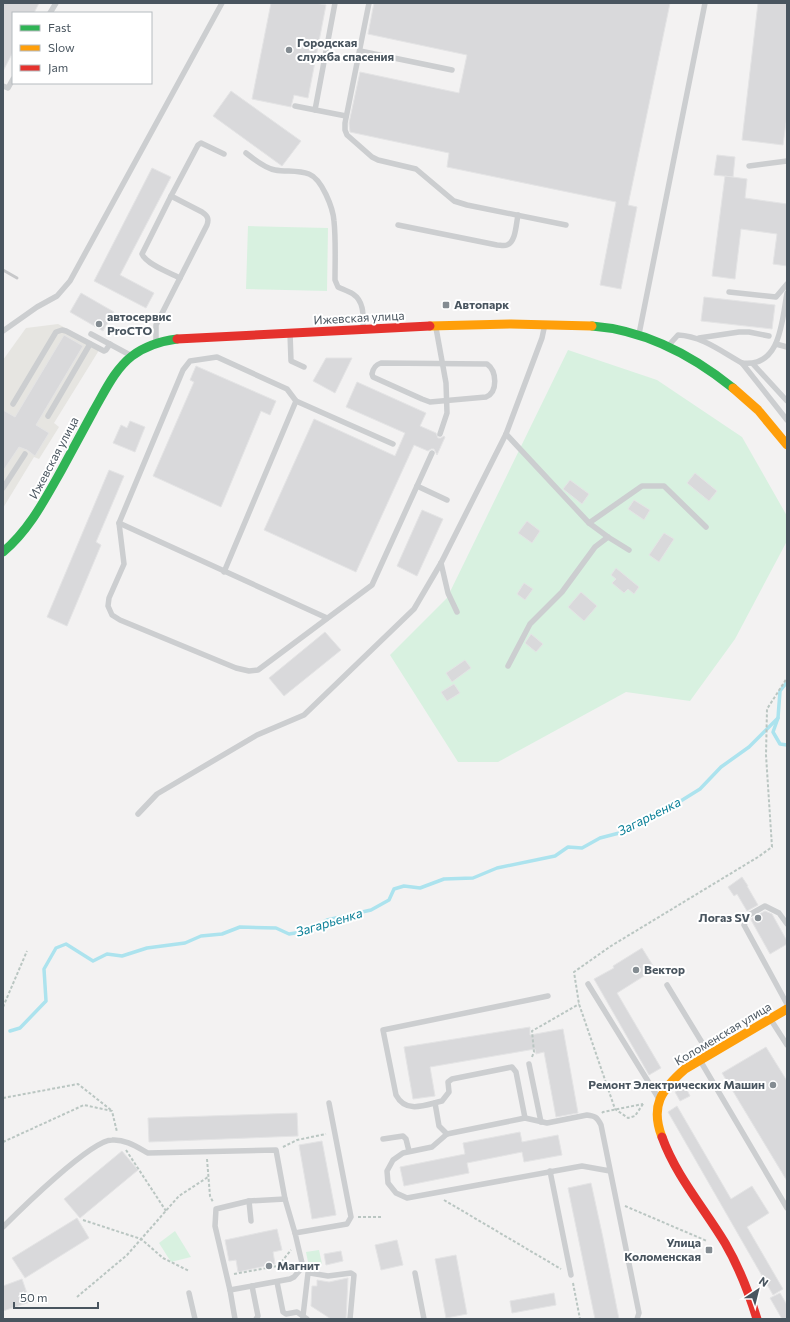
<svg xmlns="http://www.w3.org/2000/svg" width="790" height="1322" font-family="Commissioner,sans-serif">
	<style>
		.commercial { fill: #e6e5e1 }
		.green { fill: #d8f1e0 }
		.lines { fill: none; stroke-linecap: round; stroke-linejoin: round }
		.stream { stroke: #ace3ee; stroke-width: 3.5 }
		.building { fill: #d9d9db; stroke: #e4e4e5 }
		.path { stroke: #bac6c2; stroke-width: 2; stroke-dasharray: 3 2; stroke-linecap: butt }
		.lane { stroke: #ccced0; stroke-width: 5.5 }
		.fast { stroke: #30b455; stroke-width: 9 }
		.slow { stroke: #ff9f0a; stroke-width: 9 }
		.jam { stroke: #e5322d; stroke-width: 9 }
		.rail { stroke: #c7c8ca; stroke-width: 3 }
		.poi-dot { fill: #848c92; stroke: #fff; stroke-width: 1.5 }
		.labels { text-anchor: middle; stroke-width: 4; stroke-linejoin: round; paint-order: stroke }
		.poi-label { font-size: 12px; font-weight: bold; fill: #49555f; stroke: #fff; text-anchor: start }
		.street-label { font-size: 12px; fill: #49555f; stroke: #fff }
		.water-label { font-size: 13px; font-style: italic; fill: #0c8098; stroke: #fff }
	</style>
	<rect width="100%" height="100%" fill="#f3f2f2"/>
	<path class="commercial" d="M58,324L101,347L54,423L59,427L39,459L34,457L3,508V360L26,328Z"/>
	<g class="green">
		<path d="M248,226L328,228L327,291L246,289Z"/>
		<path d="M568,350L657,380L742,437L787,516V541L735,639L690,701L626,692L498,762H458L390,655L447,598Z"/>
		<path d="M175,1231L191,1257L171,1262L159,1243Z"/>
		<path d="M319,1250L322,1264L309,1267L306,1252Z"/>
	</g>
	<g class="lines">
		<g class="stream">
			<path d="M787,682L780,691L778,718L773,732L780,744L787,745"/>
			<path d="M10,1031L20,1028L46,1001L44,969L56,948L66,944L93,961L107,954L122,956L147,948L185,943L201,936L222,934L240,927L276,928L289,934L308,931L327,920L371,910L389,900L394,889L404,886L420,888L444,879L473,878L497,868L555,856L568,847L582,848L600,838L623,832L646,817L671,807L700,789L721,767L749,747L778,718"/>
		</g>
	</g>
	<g class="building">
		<path d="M3,3H39L34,13H13V52L3,71Z"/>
		<path d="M271,3H315L326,5L308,98L294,95L291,107L252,99Z"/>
		<path d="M374,3H670L628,205L637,207L621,289L600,285L616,202L447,167L449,153L350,132L349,123L360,72L459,93L467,55L368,34Z"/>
		<path d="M758,3H787V115L783,145L742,140Z"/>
		<path d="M231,91L301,141L282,166L213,116Z"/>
		<path d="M717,155L735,157L733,177L714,175Z"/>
		<path d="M152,168L171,177L120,275L154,293L146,308L94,281Z"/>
		<path d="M725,176L747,179L745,198L787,204V266L773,264L777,234L741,229L735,279L712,276Z"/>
		<path d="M81,293L114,312L103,331L70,312Z"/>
		<path d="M704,297L775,305L772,329L701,321Z"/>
		<path d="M64,335L83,346L36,425L49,433L35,456L27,450L19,447L3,471V410L15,417Z"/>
		<path d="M326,358H352L335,393L313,381Z"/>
		<path d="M196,366L276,401L270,415L261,411L221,507L153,476L194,382L190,380Z"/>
		<path d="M357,382L426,413L420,426L436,433L438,438H441L444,436L445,437L437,455L434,449H431L428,451L414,445L356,572L264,530L314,419L395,456L405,433L346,407Z"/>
		<path d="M130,421L145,427L135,452L113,443L121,425L127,428Z"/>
		<path d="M109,470L124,476L96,542L101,545L67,626L47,617Z"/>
		<path d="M695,473L717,491L709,501L687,483Z"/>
		<path d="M570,480L589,494L582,504L563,489Z"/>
		<path d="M634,500L650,510L644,520L628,509Z"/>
		<path d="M422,510L443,519L417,576L397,566Z"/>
		<path d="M527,521L540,531L532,543L518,533Z"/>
		<path d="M664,533L674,539L659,562L649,555Z"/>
		<path d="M616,568L639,587L634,594L628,589L624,593L612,583L616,579L611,575Z"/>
		<path d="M524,583L533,589L525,600L517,594Z"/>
		<path d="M581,592L597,606L584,621L568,607Z"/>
		<path d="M325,632L341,650L284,696L269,678Z"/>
		<path d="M531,634L543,644L536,652L525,643Z"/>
		<path d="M465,660L471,668L452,682L446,673Z"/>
		<path d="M454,684L460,693L447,701L441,692Z"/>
		<path d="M742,877L748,886H747L758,905L747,911L737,894L734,896L728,887Z"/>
		<path d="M765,911L772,914L787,941V944L770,954L751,920L752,918Z"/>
		<path d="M642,948L655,969L617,993L661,1068L649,1075L594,979L614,968L613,966Z"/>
		<path d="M530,1027V1035L563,1029L578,1113L556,1117L544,1052L536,1054L535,1049L430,1067L435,1096L413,1099L404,1047Z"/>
		<path d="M766,1047L787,1081V1181L722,1073Z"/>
		<path d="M685,1086L690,1096L680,1101L675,1092Z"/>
		<path d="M677,1106L731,1199L752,1186L769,1213L747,1227L783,1289L773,1295L668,1112Z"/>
		<path d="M297,1113L298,1136L149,1142L148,1118Z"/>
		<path d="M520,1132L522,1142L558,1135L562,1155L524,1162L522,1152L467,1163L469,1173L404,1186L400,1167L465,1154L463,1143Z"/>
		<path d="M322,1141L336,1215L312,1219L299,1145Z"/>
		<path d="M122,1151L138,1170L80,1218L64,1199Z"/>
		<path d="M591,1183L603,1238L619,1319H595L568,1188Z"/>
		<path d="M77,1218L89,1238L25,1278L12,1258Z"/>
		<path d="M277,1229L282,1250L273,1252L275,1264L238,1272L236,1260L229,1261L225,1240Z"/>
		<path d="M397,1240L403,1265L381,1270L375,1245Z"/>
		<path d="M341,1251L343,1261L326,1265L324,1254Z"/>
		<path d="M456,1255L467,1314L446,1318L435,1259Z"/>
		<path d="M348,1278L346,1319H331L311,1306L312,1286H317V1280L329,1282Z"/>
		<path d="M22,1279L30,1302L3,1311V1286Z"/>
		<path d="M554,1293L556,1305L512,1313L510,1301Z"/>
		<path d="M780,1293L787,1305V1319H782L770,1298Z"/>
	</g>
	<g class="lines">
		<g class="path">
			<path d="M3,1007L27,951"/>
			<path d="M532,1057L534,1052L532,1031L579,1004"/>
			<path d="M3,1098L78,1084L111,1110"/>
			<path d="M643,1104L635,1116L628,1118L615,1109L579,1004L574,972L611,946L758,857L772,847L766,755L767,709L787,678"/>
			<path d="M602,1113L603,1112L643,1104"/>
			<path d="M3,1142L84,1105L112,1111L117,1132"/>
			<path d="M283,1147L297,1140L326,1134"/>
			<path d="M126,1150L166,1211"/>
			<path d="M207,1159L210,1196L213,1202"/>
			<path d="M444,1200L561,1269"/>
			<path d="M625,1206L707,1241"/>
			<path d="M358,1217H381"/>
			<path d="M83,1220L141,1239L163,1258L189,1271"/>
			<path d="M234,1274L278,1266L291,1250"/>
			<path d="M573,1283L580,1319"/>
			<path d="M77,1297L127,1255L179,1196L208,1177"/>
		</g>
		<g class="lane">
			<path d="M369,3L345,123V130L347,135L372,157L378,160L416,169L454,201L467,205L566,225"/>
			<path d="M50,13L56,3"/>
			<path d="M360,51L452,70"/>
			<path d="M3,86L8,88L13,79"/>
			<path d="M295,106L346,116"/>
			<path d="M315,110L335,3"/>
			<path d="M246,153C254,159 264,168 275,170C286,172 298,170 309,174C322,179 333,208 334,221C336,241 335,261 335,280L338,287C342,289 348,291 353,294C365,302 363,317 363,330"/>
			<path d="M749,166L787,161"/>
			<path d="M171,196L142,254C146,264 170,273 180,278"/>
			<path d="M398,225L497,245C500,245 504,246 507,245C516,242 516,224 518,215"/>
			<path d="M729,292L776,297L787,284"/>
			<path d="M436,328L446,383L447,413L440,434"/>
			<path d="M3,331L37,307L57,296L70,281L222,3"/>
			<path d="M290,333L291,361L304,367"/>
			<path d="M91,334L130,355"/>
			<path d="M639,334L705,3"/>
			<path d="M699,338L739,332H749L769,336"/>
			<path d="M156,343V325L207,225C209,219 208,216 202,212L171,196L198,145L201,143L224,154"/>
			<path d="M776,344L787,347"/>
			<path d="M668,346L678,335C702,336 722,352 742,363C781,368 782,320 787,293"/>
			<path d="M381,363L487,364C497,371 498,392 486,397L430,402L422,399L373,377L372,374C373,368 375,365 381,363Z"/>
			<path d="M742,363L787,420"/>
			<path d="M753,364L787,401"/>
			<path d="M296,401L393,444"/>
			<path d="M13,404L56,332L62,330L66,331L104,351L106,350L110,344"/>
			<path d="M48,416L90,344"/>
			<path d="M506,434L589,523L608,537L629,550"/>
			<path d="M417,486L447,500"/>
			<path d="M3,488L25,454"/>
			<path d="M119,523L327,618"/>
			<path d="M589,523L642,486H664L706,527"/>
			<path d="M441,563L448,593L457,612"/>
			<path d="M224,572L296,401L287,389L217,357L190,361L183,370L119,523L124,564L109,598L108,606L112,615L120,620L236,668L249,671L258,670L372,585L432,453"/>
			<path d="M508,666L530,624L562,592L595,547L608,537"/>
			<path d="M138,814L157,794L257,735L304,715L414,609L441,563L506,434L542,338L545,324"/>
			<path d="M787,924L779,913L765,906L749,915L744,925L787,1004"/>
			<path d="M588,984L659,1099"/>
			<path d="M667,985L709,1054"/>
			<path d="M771,1020L787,1045"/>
			<path d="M701,1062L787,1208"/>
			<path d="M529,1064L541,1122"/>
			<path d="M435,1103L439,1126L447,1134"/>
			<path d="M525,1118L516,1072L512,1067L452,1079L448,1082L449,1092L442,1101C425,1105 406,1114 396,1095L383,1030L548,996"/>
			<path d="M383,1139L403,1136L406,1139L409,1151"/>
			<path d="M550,1171L571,1275"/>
			<path d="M610,1171L582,1166L407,1198L396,1193L388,1183L387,1171L393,1160L403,1153L432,1147L447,1134L525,1118L547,1123L587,1115C595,1116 597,1117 601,1125L639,1313L637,1319"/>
			<path d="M249,1201L251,1221"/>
			<path d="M3,1227C20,1210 91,1140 112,1140C125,1139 137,1147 148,1153L276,1150L285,1199L295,1233"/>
			<path d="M415,1273L424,1319"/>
			<path d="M277,1282L283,1312L286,1314L297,1312L307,1319"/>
			<path d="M252,1286L258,1316L256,1319"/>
			<path d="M230,1290L215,1226L216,1209L249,1201L285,1199"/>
			<path d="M189,1293L195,1319"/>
			<path d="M303,1316L308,1273H310L328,1276L351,1273L354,1275L350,1319"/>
			<path d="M235,1319L230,1290L290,1279L294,1277L300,1270L302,1263L295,1233L347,1224L351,1217L329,1103"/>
		</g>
		<g class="fast">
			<path d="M592,326C645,330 692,355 733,388"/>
			<path d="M3,552C29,530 44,501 61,471C72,451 83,430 94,410C105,391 115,369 132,356C145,346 162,341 177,339"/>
		</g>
		<g class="slow">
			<path d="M430,326L511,324L592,326"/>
			<path d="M733,388L758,410L787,445"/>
			<path d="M662,1137C650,1106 661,1090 685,1069L787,1009"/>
		</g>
		<g class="jam">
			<path d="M177,339L430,326"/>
			<path d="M662,1137C676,1176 704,1208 725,1243C739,1267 749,1293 757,1319"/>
		</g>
		<path class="rail" d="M3,270L17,278"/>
	</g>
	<g class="poi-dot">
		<circle cx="289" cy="50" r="4"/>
		<rect x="442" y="301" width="8" height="8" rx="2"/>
		<circle cx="99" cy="324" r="4"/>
		<circle cx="758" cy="918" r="4"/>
		<circle cx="636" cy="970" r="4"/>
		<circle cx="773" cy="1085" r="4"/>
		<rect x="705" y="1246" width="8" height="8" rx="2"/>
		<circle cx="269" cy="1266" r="4"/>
	</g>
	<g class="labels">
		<g class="poi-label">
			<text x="297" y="47">Городская<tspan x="297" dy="14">служба спасения</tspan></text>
			<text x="454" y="309">Автопарк</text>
			<text x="107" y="321">автосервис<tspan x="107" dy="14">ProСТО</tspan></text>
			<text x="750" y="922" text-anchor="end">Логаз SV</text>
			<text x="644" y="974">Вектор</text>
			<text x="765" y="1089" text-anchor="end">Ремонт Электрических Машин</text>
			<text x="701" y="1247" text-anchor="end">Улица<tspan x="701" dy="14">Коломенская</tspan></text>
			<text x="277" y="1270">Магнит</text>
		</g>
		<g class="street-label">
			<text transform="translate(359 318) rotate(-3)" y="4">Ижевская улица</text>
			<text transform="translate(54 458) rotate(-62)" y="4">Ижевская улица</text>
			<text transform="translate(723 1034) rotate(-31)" y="4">Коломенская улица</text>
		</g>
		<g class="water-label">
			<text transform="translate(649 816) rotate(-27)" y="5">Загарьенка</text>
			<text transform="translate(329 922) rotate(-17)" y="5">Загарьенка</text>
		</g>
	</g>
	<rect width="790" height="1322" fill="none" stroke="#49555f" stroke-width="8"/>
	<rect x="12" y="12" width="140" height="72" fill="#ffffff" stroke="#b6bbbf"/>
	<rect x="20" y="25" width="20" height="6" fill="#30b455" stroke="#b6bbbf"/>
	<text x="48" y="32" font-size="12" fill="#49555f">Fast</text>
	<rect x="20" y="45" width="20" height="6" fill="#ff9f0a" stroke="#b6bbbf"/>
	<text x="48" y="52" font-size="12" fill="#49555f">Slow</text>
	<rect x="20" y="65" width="20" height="6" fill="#e5322d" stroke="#b6bbbf"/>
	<text x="48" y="72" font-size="12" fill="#49555f">Jam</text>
	<g transform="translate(758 1290) rotate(35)" stroke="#ffffff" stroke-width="3" paint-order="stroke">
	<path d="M0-3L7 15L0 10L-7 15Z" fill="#49555f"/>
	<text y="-6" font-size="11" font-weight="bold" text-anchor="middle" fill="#49555f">N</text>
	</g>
	<path d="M14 1302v6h84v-6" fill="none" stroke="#49555f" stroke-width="2"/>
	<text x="20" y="1302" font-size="12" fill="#49555f" stroke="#ffffff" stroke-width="3" paint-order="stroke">50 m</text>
</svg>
